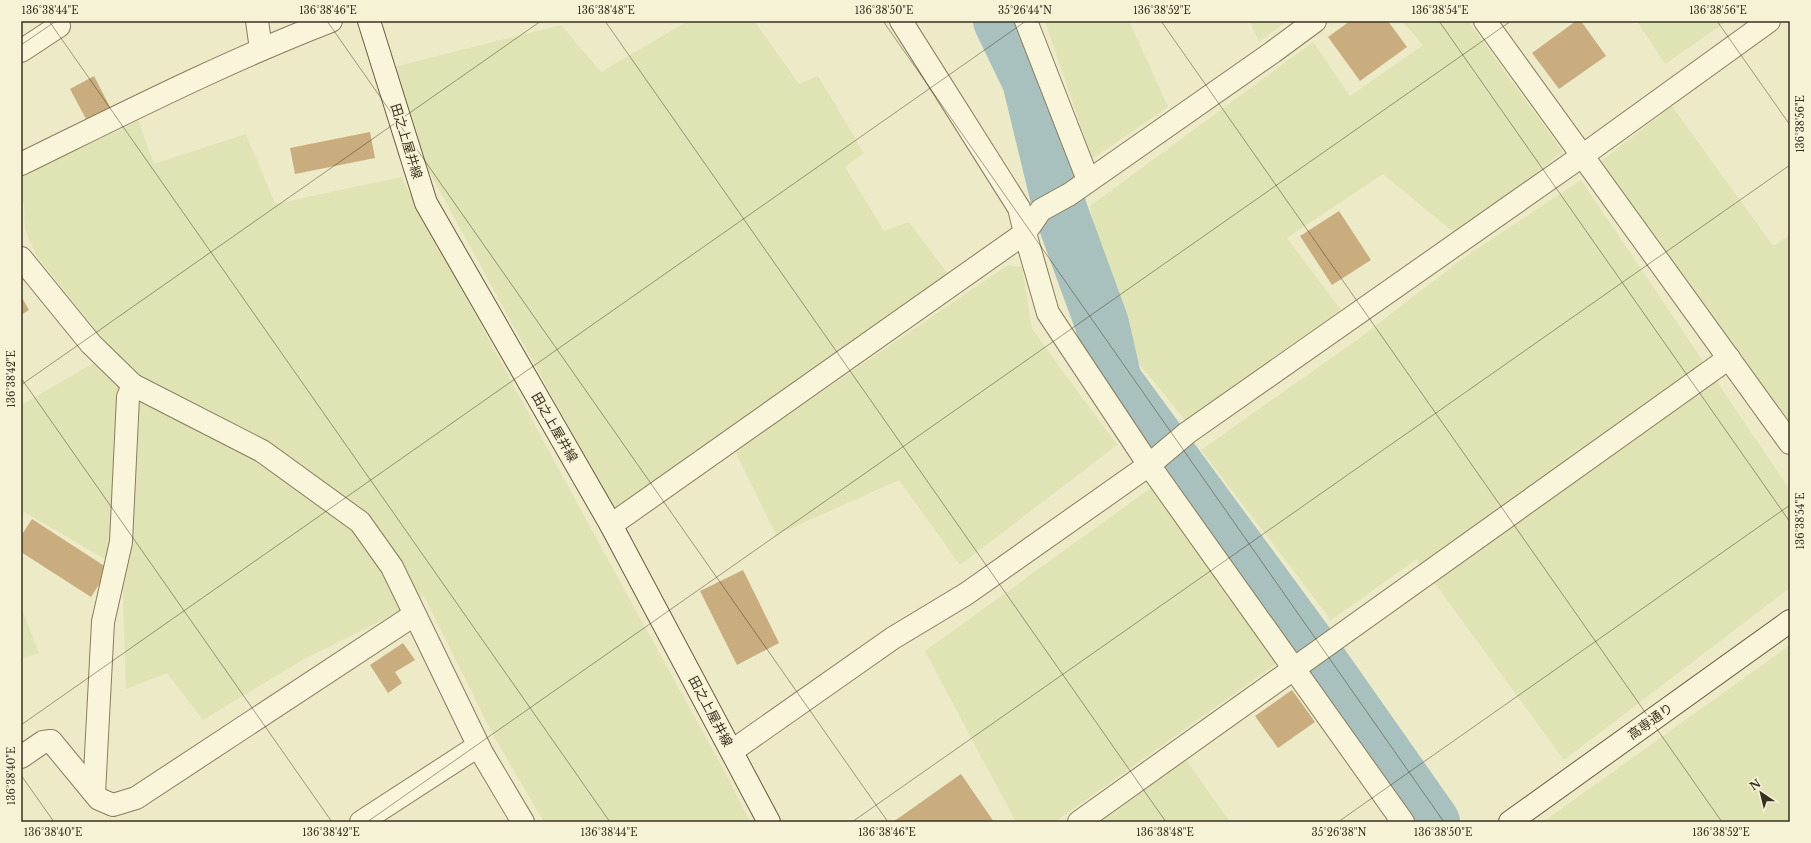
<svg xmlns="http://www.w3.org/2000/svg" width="1811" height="843" font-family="'Libre Baskerville','Noto Sans JP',serif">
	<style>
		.farmland { fill: #e0e3b4 }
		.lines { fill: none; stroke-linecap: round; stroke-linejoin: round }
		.river { stroke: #a8c1bf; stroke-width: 54 }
		.building { fill: #caad7e }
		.street-casing { stroke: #887d5d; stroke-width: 24 }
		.secondary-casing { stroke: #6a5e40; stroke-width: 24 }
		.street { stroke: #f8f5da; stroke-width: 22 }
		.secondary { stroke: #f8f5da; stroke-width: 22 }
		.ticks { fill: none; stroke: #393120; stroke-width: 1; stroke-opacity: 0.45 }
		.labels { text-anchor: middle; stroke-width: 4; stroke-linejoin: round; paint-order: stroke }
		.street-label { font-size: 13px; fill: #393120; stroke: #f5f2d6 }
		.neatline { fill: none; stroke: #393120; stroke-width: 1.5 }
		.ticks-label { font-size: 10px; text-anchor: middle; fill: #393120 }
	</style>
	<rect width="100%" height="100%" fill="#edeac7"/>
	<g class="farmland">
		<path d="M688,21H754L799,84L818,76L864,153L845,167L884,231L909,222L950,277L614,510L429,171L394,67L561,25L601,72Z"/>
		<path d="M1045,21H1129L1168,107L1092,159Z"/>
		<path d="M1250,21H1287L1259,42Z"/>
		<path d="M1402,21H1468L1563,152L1457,235L1383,174L1287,238L1341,310L1185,420L1118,338L1090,206L1313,42L1350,96L1423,45Z"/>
		<path d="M1637,21H1727L1665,64Z"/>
		<path d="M1672,106L1773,246L1790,235V438L1600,162Z"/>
		<path d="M138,120L154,164L246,134L275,204L401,177L590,527L727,776L750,822H544L492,733L424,596L383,620L306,658L203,720L167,673L126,689L122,569L24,512L21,516V405L113,352L36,255L25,230L24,204L21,193V173L118,131Z"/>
		<path d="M1581,180L1790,490V588L1564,760L1417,559L1331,620L1201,450L1361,337L1465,257Z"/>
		<path d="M1008,265L1022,267L1032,329L1117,445L960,565L899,480L776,535L735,451Z"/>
		<path d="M1155,485L1280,661L1055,822H1016L925,651Z"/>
		<path d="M21,607L39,653L21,659Z"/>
		<path d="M1790,645V822H1543Z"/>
		<path d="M1186,760L1230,822H1100Z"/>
	</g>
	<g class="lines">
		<path class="river" d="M1000,21L1029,81L1060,209L1102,324L1115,381L1308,644L1433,822"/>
	</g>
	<g class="building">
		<path d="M1350,21H1388L1407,47L1360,81L1328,37Z"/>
		<path d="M1576,21H1581L1606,56L1559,89L1532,53Z"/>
		<path d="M94,76L111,109L87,121L70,89Z"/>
		<path d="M370,132L375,158L295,174L290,148Z"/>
		<path d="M1339,211L1371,260L1332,285L1300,236Z"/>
		<path d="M21,296L29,310L21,315Z"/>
		<path d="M32,519L109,569L91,597L21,552V536Z"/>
		<path d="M743,570L779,643L737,665L700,591Z"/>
		<path d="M403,643L415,660L395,672L402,683L388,693L370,665Z"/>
		<path d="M1292,690L1315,722L1278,748L1255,716Z"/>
		<path d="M961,774L994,822H893Z"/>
	</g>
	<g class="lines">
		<g class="street-casing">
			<g id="street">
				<path d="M257,21L261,49"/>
				<path d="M901,21L1019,208L1025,233L1048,313L1149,465L1403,822"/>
				<path d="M1026,21L1088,180"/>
				<path d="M1485,21L1790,443"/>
				<path d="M21,51L59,26L55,21"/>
				<path d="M21,164C123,114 225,62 331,21"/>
				<path d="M21,258L91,344L133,385L262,451L360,522L392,567L482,753L523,822"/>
				<path d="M611,525L1025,233L1041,210L1070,194L1273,52L1315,21"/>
				<path d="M732,751L893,638L966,594L1149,465L1187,433L1582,156L1769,21"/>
				<path d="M21,757L43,742L51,741L99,799L113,805L136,798L414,615"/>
				<path d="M94,793L103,622L121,542L128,397L133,385"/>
				<path d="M361,822L478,746"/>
				<path d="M1079,822L1729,358"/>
			</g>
		</g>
		<g class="secondary-casing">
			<g id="secondary">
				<path d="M369,21L426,203L611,525L769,822"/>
				<path d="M1510,822L1790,621"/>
			</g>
		</g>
		<use href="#street" class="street"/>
		<use href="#secondary" class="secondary"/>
	</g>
	<path class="ticks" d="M49,21L610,822M327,21L888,822M605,21L1166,822M883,21L1444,822M1161,21L1722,822M1439,21L1790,522M1717,21L1790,125M21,45L56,21M21,378L332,822M21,385L541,21M21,725L1026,21M21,775L54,822M367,822L1511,21M852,822L1790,165M1338,822L1790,505"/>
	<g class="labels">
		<g class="street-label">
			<text transform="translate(407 141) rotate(73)" y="5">田之上屋井線</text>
			<text transform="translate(555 427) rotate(60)" y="5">田之上屋井線</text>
			<text transform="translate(711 711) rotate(62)" y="5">田之上屋井線</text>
			<text transform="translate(1650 721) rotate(-36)" y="5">高専通り</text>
		</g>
	</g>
	<rect width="1811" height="843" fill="none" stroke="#f5f2d6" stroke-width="44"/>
	<g transform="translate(1761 793) rotate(325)" stroke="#f5f2d6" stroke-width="3" paint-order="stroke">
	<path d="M0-3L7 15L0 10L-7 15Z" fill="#393120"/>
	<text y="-6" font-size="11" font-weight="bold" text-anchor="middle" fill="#393120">N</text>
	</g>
	<rect x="22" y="22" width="1767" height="799" class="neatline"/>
	<g class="ticks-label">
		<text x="50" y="14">136°38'44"E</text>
		<text x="328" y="14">136°38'46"E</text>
		<text x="606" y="14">136°38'48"E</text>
		<text x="884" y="14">136°38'50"E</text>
		<text x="1025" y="14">35°26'44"N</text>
		<text x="1162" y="14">136°38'52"E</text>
		<text x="1440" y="14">136°38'54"E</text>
		<text x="1718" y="14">136°38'56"E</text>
		<text transform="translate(1800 124) rotate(-90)" y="4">136°38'56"E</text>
		<text transform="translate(11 379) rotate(-90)" y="4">136°38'42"E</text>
		<text transform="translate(1800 521) rotate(-90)" y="4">136°38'54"E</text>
		<text transform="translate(11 776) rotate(-90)" y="4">136°38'40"E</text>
		<text x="53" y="836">136°38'40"E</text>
		<text x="331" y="836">136°38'42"E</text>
		<text x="609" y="836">136°38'44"E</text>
		<text x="887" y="836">136°38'46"E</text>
		<text x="1165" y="836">136°38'48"E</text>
		<text x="1339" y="836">35°26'38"N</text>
		<text x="1443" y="836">136°38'50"E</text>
		<text x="1721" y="836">136°38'52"E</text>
	</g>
</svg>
